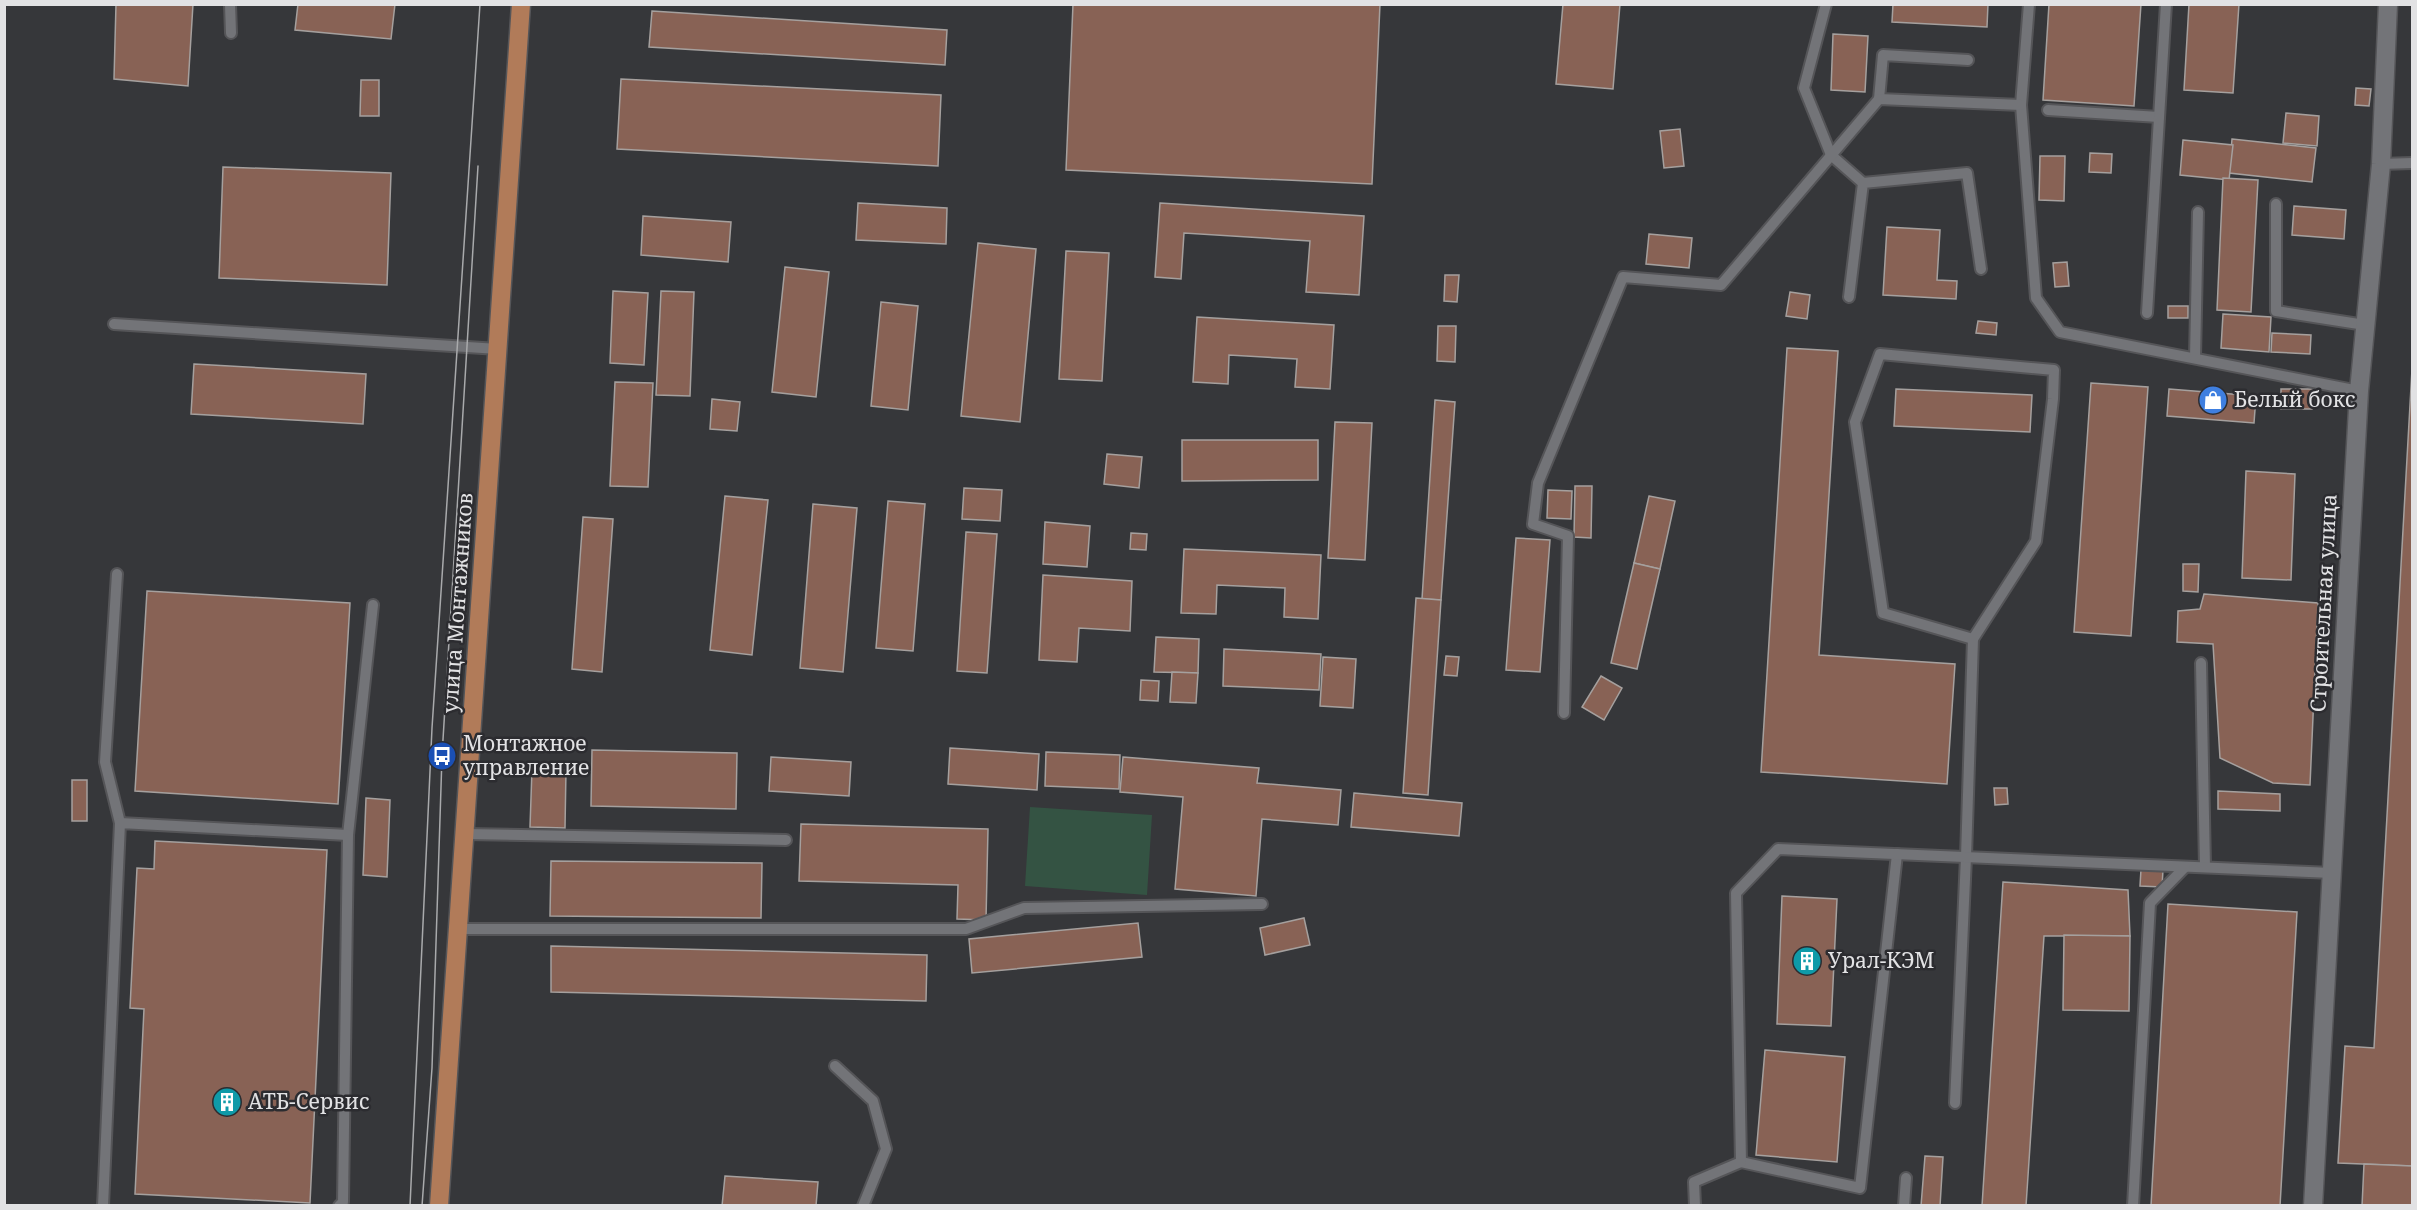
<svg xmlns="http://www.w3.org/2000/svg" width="2417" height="1210" font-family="'Noto Serif',serif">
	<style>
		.green { fill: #345343 }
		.building { fill: #886255; stroke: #a5a09e; stroke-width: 1.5 }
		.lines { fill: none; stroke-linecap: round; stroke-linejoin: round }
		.service-casing { stroke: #555558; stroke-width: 14 }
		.minor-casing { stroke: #555558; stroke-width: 21 }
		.primary-casing { stroke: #555558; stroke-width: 21 }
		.service { stroke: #737478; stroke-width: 10 }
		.minor { stroke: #737478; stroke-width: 18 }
		.primary { stroke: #b17b59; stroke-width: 18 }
		.tram { stroke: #a9aaac; stroke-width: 1.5 }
		.labels { text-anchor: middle; stroke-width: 5; stroke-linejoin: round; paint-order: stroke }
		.poi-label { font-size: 21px; fill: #e2e2e4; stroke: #2c2c30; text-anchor: start }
		.street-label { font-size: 21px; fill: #e2e2e4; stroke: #2c2c30 }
	</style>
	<rect width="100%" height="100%" fill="#36373a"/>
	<path class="green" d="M1030,807L1152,815L1147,895L1025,886Z"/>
	<g class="building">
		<path d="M116,4H193L188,86L114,79Z"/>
		<path d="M298,4H395L391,39L295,30Z"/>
		<path d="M1073,4H1380L1372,184L1066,170Z"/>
		<path d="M1563,4H1620L1613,89L1556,84Z"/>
		<path d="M1893,4H1988L1987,27L1892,22Z"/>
		<path d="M2049,4H2141L2134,106L2043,100Z"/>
		<path d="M2189,4H2239L2233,93L2184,90Z"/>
		<path d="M652,11L947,30L945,65L649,47Z"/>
		<path d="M1833,34L1868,36L1865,92L1831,90Z"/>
		<path d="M621,79L941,95L938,166L617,149Z"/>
		<path d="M361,80H379V116H360Z"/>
		<path d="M2356,88L2371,89L2369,106L2355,105Z"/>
		<path d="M2286,113L2319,116L2317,146L2283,143Z"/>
		<path d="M1680,129L1684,166L1664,168L1660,131Z"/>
		<path d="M2232,139L2316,148L2312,182L2229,173Z"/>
		<path d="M2183,140L2233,145L2229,180L2180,175Z"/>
		<path d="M2090,153L2112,154L2111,173L2089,172Z"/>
		<path d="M2040,156H2065L2064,201L2039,200Z"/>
		<path d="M223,167L391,173L387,285L219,278Z"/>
		<path d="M2223,178L2258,180L2251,312L2217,310Z"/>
		<path d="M858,203L947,208L946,244L856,240Z"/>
		<path d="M1160,203L1364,216L1359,295L1306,292L1310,241L1184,233L1181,279L1155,277Z"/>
		<path d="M2294,206L2346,210L2344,239L2292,235Z"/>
		<path d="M643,216L731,222L728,262L641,255Z"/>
		<path d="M1887,227L1940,230L1937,280L1957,281L1956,299L1883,295Z"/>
		<path d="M1649,234L1692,238L1689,268L1646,264Z"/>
		<path d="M978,243L1036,249L1020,422L961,416Z"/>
		<path d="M1066,251L1109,253L1102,381L1059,379Z"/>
		<path d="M2067,262L2069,286L2055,287L2053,263Z"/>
		<path d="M785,267L829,272L816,397L772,392Z"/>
		<path d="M1445,275H1459L1457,302L1444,301Z"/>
		<path d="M613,291L648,293L644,365L610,363Z"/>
		<path d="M661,291L694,292L690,396L656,395Z"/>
		<path d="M1790,292L1810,295L1807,319L1786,316Z"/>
		<path d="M881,302L918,306L908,410L871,406Z"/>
		<rect x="2168" y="306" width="20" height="12"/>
		<path d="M2223,314L2271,317L2269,352L2221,348Z"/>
		<path d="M1197,317L1334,325L1330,389L1295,387L1297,359L1229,355L1228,384L1193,382Z"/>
		<path d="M1978,321L1997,323L1996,335L1976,333Z"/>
		<path d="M1438,326H1456L1455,362L1437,361Z"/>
		<path d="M2272,333L2311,335L2310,354L2271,352Z"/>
		<path d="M1787,348L1838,351L1819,655L1955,664L1947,784L1761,772Z"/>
		<path d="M194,364L366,374L363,424L191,414Z"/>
		<path d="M2412,369V1166L2338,1163L2345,1046L2374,1048Z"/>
		<path d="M615,382L653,383L648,487L610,486Z"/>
		<path d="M2091,383L2148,387L2131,636L2074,632Z"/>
		<path d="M1896,389L2032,395L2030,432L1894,426Z"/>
		<path d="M2169,389L2256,396L2254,423L2167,416Z"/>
		<rect x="2281" y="389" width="31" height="20"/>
		<path d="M712,399L740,402L737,431L710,429Z"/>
		<path d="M1435,400L1455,402L1441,600L1422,599Z"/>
		<path d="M1335,422L1372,423L1365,560L1328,558Z"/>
		<path d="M1182,440H1318V480L1182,481Z"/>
		<path d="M1107,454L1142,457L1139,488L1104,484Z"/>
		<path d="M2246,471L2295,474L2291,580L2242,578Z"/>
		<path d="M1575,486H1592L1591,538L1574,537Z"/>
		<path d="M964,488L1002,490L1000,521L962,519Z"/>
		<path d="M1548,490L1572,491L1571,519L1547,518Z"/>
		<path d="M725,496L768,500L752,655L710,650Z"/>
		<path d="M1649,496L1675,501L1660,569L1634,563Z"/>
		<path d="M888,501L925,504L913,651L876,648Z"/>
		<path d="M813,504L857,508L843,672L800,668Z"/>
		<path d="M583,517L613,519L602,672L572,669Z"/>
		<path d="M1045,522L1090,526L1087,567L1043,564Z"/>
		<path d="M966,532L997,534L987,673L957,671Z"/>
		<path d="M1131,533L1147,534L1146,550L1130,549Z"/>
		<path d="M1516,538L1550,540L1540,672L1506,670Z"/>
		<path d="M1184,549L1321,555L1318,619L1284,617L1285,588L1217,585L1216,614L1181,613Z"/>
		<path d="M1634,563L1660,569L1637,669L1611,663Z"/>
		<path d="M2183,564H2199L2198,592L2183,591Z"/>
		<path d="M1043,575L1132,581L1130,631L1079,628L1077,662L1039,660Z"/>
		<path d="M147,591L350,603L338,804L135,791Z"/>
		<path d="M2204,594L2318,603L2310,785L2273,783L2220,758L2213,644L2177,642L2178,611L2200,609Z"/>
		<path d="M1416,598L1441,600L1428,795L1403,793Z"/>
		<path d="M1156,637L1199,639L1198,673L1154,672Z"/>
		<path d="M1224,649L1321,654L1319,690L1223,686Z"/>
		<path d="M1446,656L1459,657L1457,676L1444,675Z"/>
		<path d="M1323,657L1356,659L1353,708L1320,706Z"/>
		<path d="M1172,672L1198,673L1196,703L1170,702Z"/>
		<path d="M1601,676L1622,688L1604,720L1582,707Z"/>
		<path d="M1141,680L1159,681L1158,701L1140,700Z"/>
		<path d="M950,748L1039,754L1037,790L948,784Z"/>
		<path d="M592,750L737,753L736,809L591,806Z"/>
		<path d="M1046,752L1120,755L1119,789L1045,786Z"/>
		<path d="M771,757L851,762L849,796L769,791Z"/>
		<path d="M1123,757L1259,768L1257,783L1341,790L1338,825L1262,819L1256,896L1175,889L1183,797L1120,792Z"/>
		<path d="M532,769L566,770L565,828L530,827Z"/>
		<rect x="72" y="780" width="15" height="41"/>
		<path d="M1994,788H2007L2008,804L1995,805Z"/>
		<path d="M2218,791L2280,794V811L2218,809Z"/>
		<path d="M1354,793L1462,803L1459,836L1351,827Z"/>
		<path d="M366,798L390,800L387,877L363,875Z"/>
		<path d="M801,824L988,829L986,920L957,919L958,885L799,881Z"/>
		<path d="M155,841L327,850L310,1203L135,1194L144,1009L130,1008L137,868L154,869Z"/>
		<path d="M551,861L762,863L761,918L550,916Z"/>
		<path d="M2141,869L2163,870L2162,887L2140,886Z"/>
		<path d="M2003,882L2128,890L2130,936H2044L2026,1206H1982Z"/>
		<path d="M1782,896L1837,899L1831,1026L1777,1024Z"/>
		<path d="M2168,904L2297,912L2280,1206H2151Z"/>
		<path d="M1304,918L1310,945L1265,955L1260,928Z"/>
		<path d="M1138,923L1142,957L972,973L969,939Z"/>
		<path d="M2064,935L2130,936L2129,1011L2063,1010Z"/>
		<path d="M551,946L927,955L926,1001L551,992Z"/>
		<path d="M1765,1050L1845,1057L1837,1162L1756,1155Z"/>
		<path d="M1925,1156L1943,1157L1940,1206H1921Z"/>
		<path d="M2364,1164L2412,1166V1206H2362Z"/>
		<path d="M725,1176L818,1182L816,1206H722Z"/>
	</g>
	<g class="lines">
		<g class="service-casing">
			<g id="service">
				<path d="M230,4L231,33"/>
				<path d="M1826,4L1804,88L1831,155L1863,183"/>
				<path d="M2029,4L2021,105L2036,298L2060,332L2359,391"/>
				<path d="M1879,99L1883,55L1968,60"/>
				<path d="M2048,110L2159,117"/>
				<path d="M2381,164L2412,163"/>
				<path d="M2276,204V311L2365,325"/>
				<path d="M1849,297L1863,183L1967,173L1981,269"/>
				<path d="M2147,313L2166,4"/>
				<path d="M114,324L498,349"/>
				<path d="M2195,358L2198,212"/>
				<path d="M117,574L105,762L120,823"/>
				<path d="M2201,663L2205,867"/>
				<path d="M1564,713L1568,536L1533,524L1538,483L1623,277L1721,285L1879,99L2021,105"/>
				<path d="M465,834L786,840"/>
				<path d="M348,835L373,605"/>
				<path d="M458,929H966L1024,908L1262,904"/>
				<path d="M835,1066L873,1101L886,1149L863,1206"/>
				<path d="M1955,1103L1966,857L1973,639L2036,541L2053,399L2054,370L1880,354L1855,422L1883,613L1973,639"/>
				<path d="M1741,1162L1860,1188L1897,854"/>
				<path d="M103,1206L120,823L348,835L343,1202L339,1206"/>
				<path d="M1695,1206L1694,1182L1741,1162L1736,893L1778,849L2332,873"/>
				<path d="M1904,1206L1906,1178"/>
				<path d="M2133,1206L2150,903L2185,867"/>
			</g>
		</g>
		<g class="minor-casing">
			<path id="minor" d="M2313,1206L2359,391L2381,164L2388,4"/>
		</g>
		<g class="primary-casing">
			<path id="primary" d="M439,1206L521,4"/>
		</g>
		<use href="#service" class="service"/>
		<use href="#minor" class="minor"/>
		<use href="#primary" class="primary"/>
		<g class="tram">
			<path d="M410,1206L432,728L480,4"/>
			<path d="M422,1206L432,1068L442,756L478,166"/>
		</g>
	</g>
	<defs>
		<g id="shop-disc" transform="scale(1.5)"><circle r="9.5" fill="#3f7fe0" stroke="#2c2c30"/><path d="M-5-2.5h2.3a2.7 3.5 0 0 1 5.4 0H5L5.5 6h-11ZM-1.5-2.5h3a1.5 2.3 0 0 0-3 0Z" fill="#fff"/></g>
		<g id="bus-disc" transform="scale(1.5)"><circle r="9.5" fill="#1a4fb4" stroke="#2c2c30"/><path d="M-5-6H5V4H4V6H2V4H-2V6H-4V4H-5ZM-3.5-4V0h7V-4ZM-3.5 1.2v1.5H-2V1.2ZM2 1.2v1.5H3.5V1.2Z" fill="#fff"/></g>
		<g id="building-disc" transform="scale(1.5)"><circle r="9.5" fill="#0f9aa8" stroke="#2c2c30"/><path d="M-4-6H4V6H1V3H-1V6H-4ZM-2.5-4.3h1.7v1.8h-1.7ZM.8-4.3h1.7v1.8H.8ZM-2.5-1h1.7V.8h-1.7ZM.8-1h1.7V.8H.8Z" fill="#fff"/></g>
	</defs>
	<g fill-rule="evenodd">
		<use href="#shop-disc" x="2213" y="400"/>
		<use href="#bus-disc" x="442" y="756"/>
		<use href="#building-disc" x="1807" y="961"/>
		<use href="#building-disc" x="227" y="1102"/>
	</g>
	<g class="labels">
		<g class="poi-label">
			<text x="2234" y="407">Белый бокс</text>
			<text x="463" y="751">Монтажное<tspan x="463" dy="24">управление</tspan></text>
			<text x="1828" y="968">Урал-КЭМ</text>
			<text x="248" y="1109">АТБ-Сервис</text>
		</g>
		<g class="street-label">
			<text transform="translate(458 603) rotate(-86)" y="7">улица Монтажников</text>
			<text transform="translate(2324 603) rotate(-87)" y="7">Строительная улица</text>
		</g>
	</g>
	<rect width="2417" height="1210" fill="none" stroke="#e2e2e4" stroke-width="12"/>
</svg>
